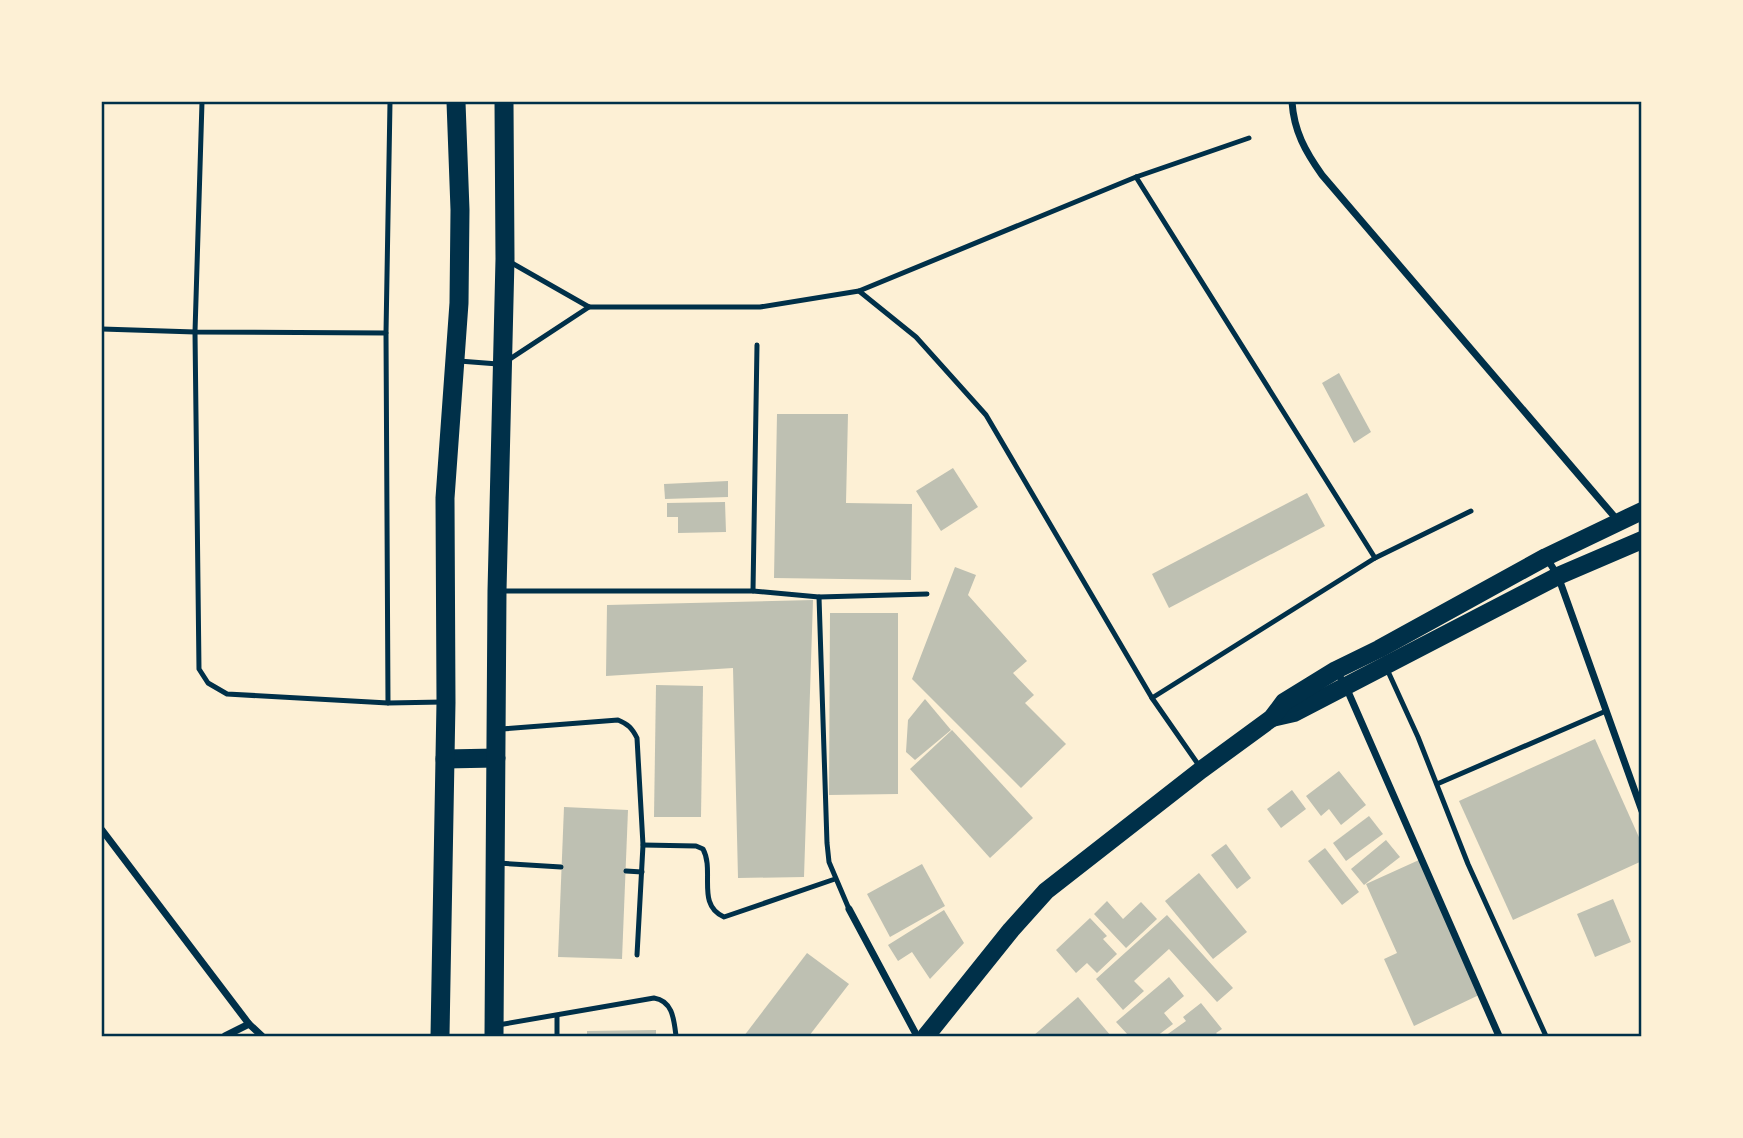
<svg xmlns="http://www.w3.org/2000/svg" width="1743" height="1138" font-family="Raleway,sans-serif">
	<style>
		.building { fill: #bec0b2 }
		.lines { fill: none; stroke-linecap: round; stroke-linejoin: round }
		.service { stroke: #003049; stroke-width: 5 }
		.minor { stroke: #003049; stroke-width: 7 }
		.primary { stroke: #003049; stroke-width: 18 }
		.trunk { stroke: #003049; stroke-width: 19 }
		.neatline { fill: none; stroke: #003049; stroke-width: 2.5 }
	</style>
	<rect width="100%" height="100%" fill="#fdf0d5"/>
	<g class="building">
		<path d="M1339,373L1371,432L1354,443L1322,383Z"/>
		<path d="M777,414H848L846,503L912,504L911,580L774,578Z"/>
		<path d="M953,468L978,507L941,531L916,491Z"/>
		<path d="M728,481V497L665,499L664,484Z"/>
		<path d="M1307,493L1325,526L1169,608L1152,574Z"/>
		<path d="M725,502L726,532L678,533V517H667V503Z"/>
		<path d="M955,567L976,575L968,595L1027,661L1013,673L1034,695L1025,703L1066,744L1021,788L912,679Z"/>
		<path d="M813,600L804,877L738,878L733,668L606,676L607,605Z"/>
		<path d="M830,613H898V794L829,795Z"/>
		<path d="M656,685L703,686L701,817H654Z"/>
		<path d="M925,699L951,730L915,760L906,752L908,720Z"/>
		<path d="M952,730L1033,818L990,858L910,769Z"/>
		<path d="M1595,739L1642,844V861L1513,920L1459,801Z"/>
		<path d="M1339,771L1366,805L1341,825L1329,809L1321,816L1306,796Z"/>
		<path d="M1292,790L1306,809L1281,828L1267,809Z"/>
		<path d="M564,807L628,810L622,959L558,957Z"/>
		<path d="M1369,816L1383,834L1346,861L1333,843Z"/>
		<path d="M1386,840L1400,857L1364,885L1351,869Z"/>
		<path d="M1226,844L1251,878L1237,889L1211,855Z"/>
		<path d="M1325,848L1359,892L1342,905L1308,861Z"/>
		<path d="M1419,860L1479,995L1414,1026L1384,959L1397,953L1366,884Z"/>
		<path d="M922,864L945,906L890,937L867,894Z"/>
		<path d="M1199,873L1247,932L1213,959L1165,901Z"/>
		<path d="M1613,899L1631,942L1595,957L1577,914Z"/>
		<path d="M1107,901L1123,919L1141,902L1157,919L1126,948L1094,914Z"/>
		<path d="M944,910L964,943L930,979L912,952L898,961L888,945Z"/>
		<path d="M1167,915L1233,988L1217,1002L1169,949L1134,981L1144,991L1123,1010L1096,979Z"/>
		<path d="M1090,918L1107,936L1103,939L1117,954L1097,973L1087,963L1076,973L1056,950Z"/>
		<path d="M807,953L849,984L809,1036H744Z"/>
		<path d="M1169,977L1184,996L1164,1013L1173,1024L1157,1036H1129L1116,1022Z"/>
		<path d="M1078,997L1111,1036H1033Z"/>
		<path d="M1201,1003L1222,1029L1216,1033L1219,1036H1165L1186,1021L1183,1017Z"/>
		<path d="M656,1030V1036H587V1031Z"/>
	</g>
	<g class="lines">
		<g class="service">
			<path d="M202,102L195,332L199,669L208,683L227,694L388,703L443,702"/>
			<path d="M1136,177L1375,558"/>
			<path d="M510,262L589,307H760L859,291L916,337L986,415L1152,698L1200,767"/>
			<path d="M859,291L1136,177L1249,138"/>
			<path d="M102,329L195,332L386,333"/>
			<path d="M459,361L498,364"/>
			<path d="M507,361L589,307"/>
			<path d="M500,591H753L819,597L927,594"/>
			<path d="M753,591L757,345"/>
			<path d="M819,597L827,843L829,862L849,909"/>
			<path d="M1386,667L1418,737L1468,864L1546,1036"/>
			<path d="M1152,698L1375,558L1471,511"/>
			<path d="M388,703L386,333L390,102"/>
			<path d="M502,729L618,720C628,724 632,728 637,738L643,845L637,955"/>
			<path d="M1437,784L1606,711"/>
			<path d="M643,845L696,846L703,849C715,871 696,905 724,917L835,879"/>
			<path d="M498,863L561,867"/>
			<path d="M626,871L642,872"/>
			<path d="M557,1016V1036"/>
			<path d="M498,1025L654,998C673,1001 674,1020 676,1036"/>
		</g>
		<g class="minor">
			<path d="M1292,102C1294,131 1305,151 1322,175L1619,522"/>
			<path d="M1546,557L1558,576L1642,811"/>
			<path d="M1336,670L1346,687L1499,1036"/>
			<path d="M102,830L249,1024L262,1036"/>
			<path d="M849,909L917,1036"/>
			<path d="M225,1036L249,1024"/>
		</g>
		<g class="primary">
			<path d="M1272,718L1294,713L1558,576L1642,540"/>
			<path d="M926,1036L1011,930L1046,891L1201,770L1272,718L1284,702L1336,670L1379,649L1546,557L1642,511"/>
		</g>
		<g class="trunk">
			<path d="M445,759L496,758"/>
			<path d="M440,1036L446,702L445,498L459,303L460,210L456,102"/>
			<path d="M494,1036L497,591L505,259L504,102"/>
		</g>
	</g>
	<rect width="1743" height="1138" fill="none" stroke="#fdf0d5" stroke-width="206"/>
	<rect x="103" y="103" width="1537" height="932" class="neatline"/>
</svg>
